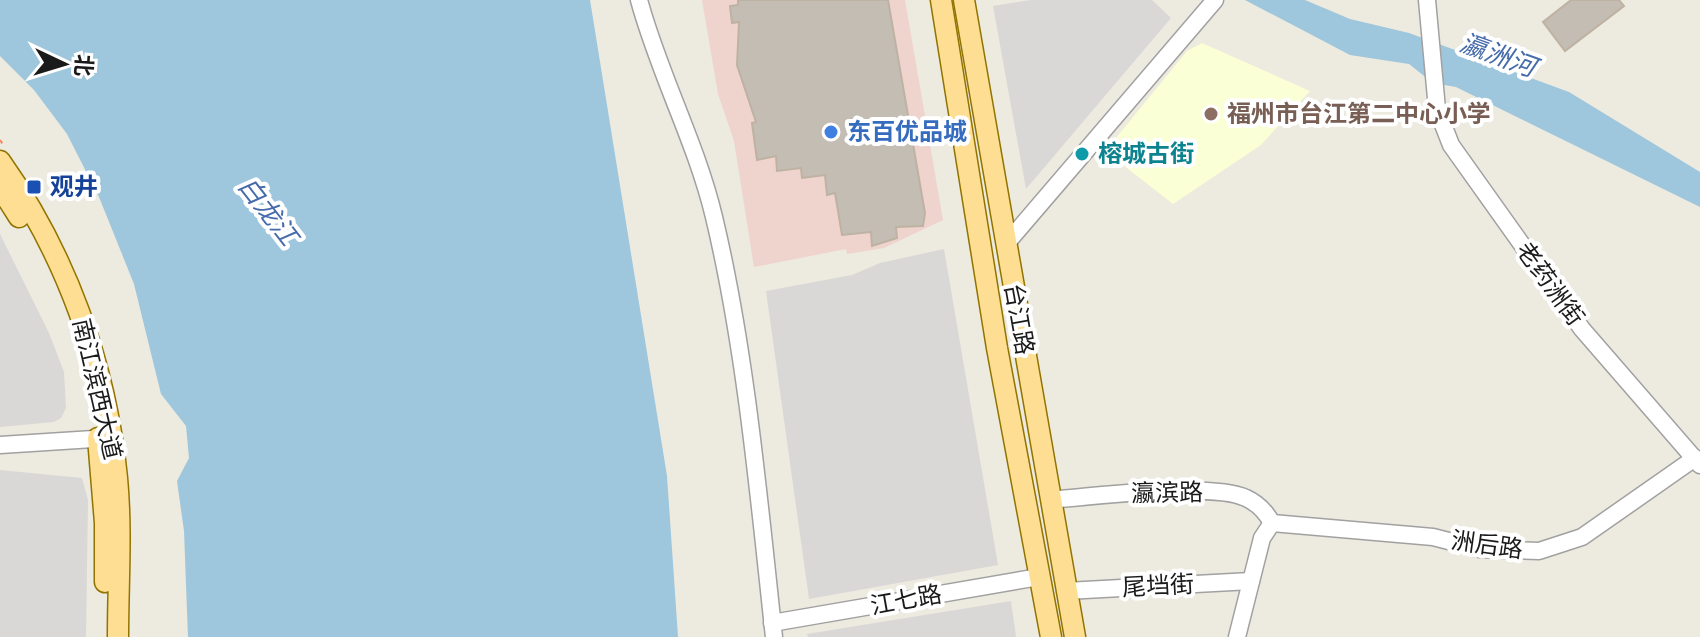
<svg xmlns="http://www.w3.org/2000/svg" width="1700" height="637" font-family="'Archivo Narrow','Noto Sans SC',sans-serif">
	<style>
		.residential { fill: #d9d8d7 }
		.commercial { fill: #efd3cd }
		.education { fill: #faffd6 }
		.water { fill: #9ec6dc }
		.building { fill: #c4bdb3; stroke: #beb2a2; stroke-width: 2 }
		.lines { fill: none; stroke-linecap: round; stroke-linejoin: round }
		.minor-casing { stroke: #a1a1a1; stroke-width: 19 }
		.major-casing { stroke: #917400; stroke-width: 23 }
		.path { stroke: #fc8561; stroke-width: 2; stroke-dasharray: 4 4; stroke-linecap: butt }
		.minor { stroke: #fff; stroke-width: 16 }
		.major { stroke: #fede93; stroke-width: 20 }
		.education-dot { fill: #8d6e63; stroke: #fff; stroke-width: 3 }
		.shop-dot { fill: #3f7fe0; stroke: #fff; stroke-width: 3 }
		.culture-dot { fill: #0f9aa8; stroke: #fff; stroke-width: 3 }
		.transit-dot { fill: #1a4fb4; stroke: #fff; stroke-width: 3 }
		.labels { text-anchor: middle; stroke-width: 8; stroke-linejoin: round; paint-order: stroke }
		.education-label { font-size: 24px; font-weight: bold; fill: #785e54; stroke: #fff; text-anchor: start }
		.shop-label { font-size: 24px; font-weight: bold; fill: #366cbe; stroke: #fff; text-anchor: start }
		.culture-label { font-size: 24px; font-weight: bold; fill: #0d838f; stroke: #fff; text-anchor: start }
		.transit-label { font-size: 24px; font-weight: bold; fill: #164399; stroke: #fff; text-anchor: start }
		.street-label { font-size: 24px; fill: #1a1a1a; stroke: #fff }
		.water-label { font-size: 26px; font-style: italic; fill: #466bab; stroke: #fff }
	</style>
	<rect width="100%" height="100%" fill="#edeadf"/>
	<g class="residential">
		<path d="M1031,0H1152L1171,18L1026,189L993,6Z"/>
		<path d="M0,234L49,333L64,372L66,408L61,418L54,422L0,427Z"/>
		<path d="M944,249L998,565L809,599L766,291L852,275L880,263Z"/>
		<path d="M0,470L82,478L88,500L86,637H0Z"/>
		<path d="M1011,601L1016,637H808L807,634Z"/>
	</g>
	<path class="commercial" d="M702,0H905L943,220L884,248L847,254L846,249L754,267L734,141L718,94Z"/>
	<path class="education" d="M1202,43L1310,91L1261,145L1173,204L1114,158L1111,144L1187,51Z"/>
	<g class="water">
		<path d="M0,0H590L667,476L678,637H188L184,531L177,481L189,458L186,426L161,394L134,284L99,197L67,134L34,90L0,56Z"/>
		<path d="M1245,0H1305L1350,19L1409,33L1569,92L1700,172V207L1456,87L1433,83L1409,64L1350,55Z"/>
	</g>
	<g class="building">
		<path d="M738,0H888L925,213L923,226L896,227L897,238L872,246L871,232L842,235L835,193L827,195L825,175L802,178L801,168L777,171L776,156L757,160L752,123L756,122L737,65L739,22L732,23L730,6L738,5Z"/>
		<path d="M1571,0H1619L1624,6L1565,51L1543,22Z"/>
	</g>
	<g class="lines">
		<g class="minor-casing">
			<g id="minor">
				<path d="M639,0C659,74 696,142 714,217C746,351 759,500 774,637"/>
				<path d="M1427,0L1437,109L1451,145L1582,329L1700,465"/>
				<path d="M1006,244L1215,0"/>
				<path d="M0,445L109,438"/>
				<path d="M1050,500C1090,496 1213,482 1246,498C1257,503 1266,512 1272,523"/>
				<path d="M1066,591L1251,581"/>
				<path d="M772,623L1039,577"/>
				<path d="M1237,637L1262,538L1272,523L1433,537L1480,549L1539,551L1582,537L1695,458"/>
			</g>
		</g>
		<g class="major-casing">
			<g id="major">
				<path d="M941,0L997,348L1051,637"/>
				<path d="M964,0L1075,637"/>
				<path d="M0,161C66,254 106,365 117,478C122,531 118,584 118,637"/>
				<path d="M0,187L19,217"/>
				<path d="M98,438L105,523V582"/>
			</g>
		</g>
		<path class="path" d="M0,140L4,146"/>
		<use href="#minor" class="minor"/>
		<use href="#major" class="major"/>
	</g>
	<circle class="education-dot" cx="1211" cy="114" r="8"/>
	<circle class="shop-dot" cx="831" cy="132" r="8"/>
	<circle class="culture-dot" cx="1082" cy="154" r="8"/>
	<rect class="transit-dot" x="26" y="179" width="16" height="16" rx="4"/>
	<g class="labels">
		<g class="education-label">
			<text x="1227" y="122">福州市台江第二中心小学</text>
		</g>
		<g class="shop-label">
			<text x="847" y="140">东百优品城</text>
		</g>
		<g class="culture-label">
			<text x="1098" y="162">榕城古街</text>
		</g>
		<g class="transit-label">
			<text x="50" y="195">观井</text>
		</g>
		<g class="street-label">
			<text transform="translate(1550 284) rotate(54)" y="8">老药洲街</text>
			<text transform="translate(1019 319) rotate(80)" y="8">台江路</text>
			<text transform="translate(97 389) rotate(77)" y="8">南江滨西大道</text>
			<text transform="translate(1167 493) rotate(-1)" y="8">瀛滨路</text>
			<text transform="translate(1487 545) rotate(8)" y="8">洲后路</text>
			<text transform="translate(1158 586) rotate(-3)" y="8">尾垱街</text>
			<text transform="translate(906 600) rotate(-10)" y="8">江七路</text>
		</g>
		<g class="water-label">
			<text transform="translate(1498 55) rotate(20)" y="9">瀛洲河</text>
			<text transform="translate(268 211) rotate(52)" y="9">白龙江</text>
		</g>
	</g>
	<g transform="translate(64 64) rotate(94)" stroke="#ffffff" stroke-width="6" paint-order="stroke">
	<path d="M0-6L14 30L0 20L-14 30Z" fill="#1a1a1a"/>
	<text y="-12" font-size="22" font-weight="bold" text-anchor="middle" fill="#1a1a1a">北</text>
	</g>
</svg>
